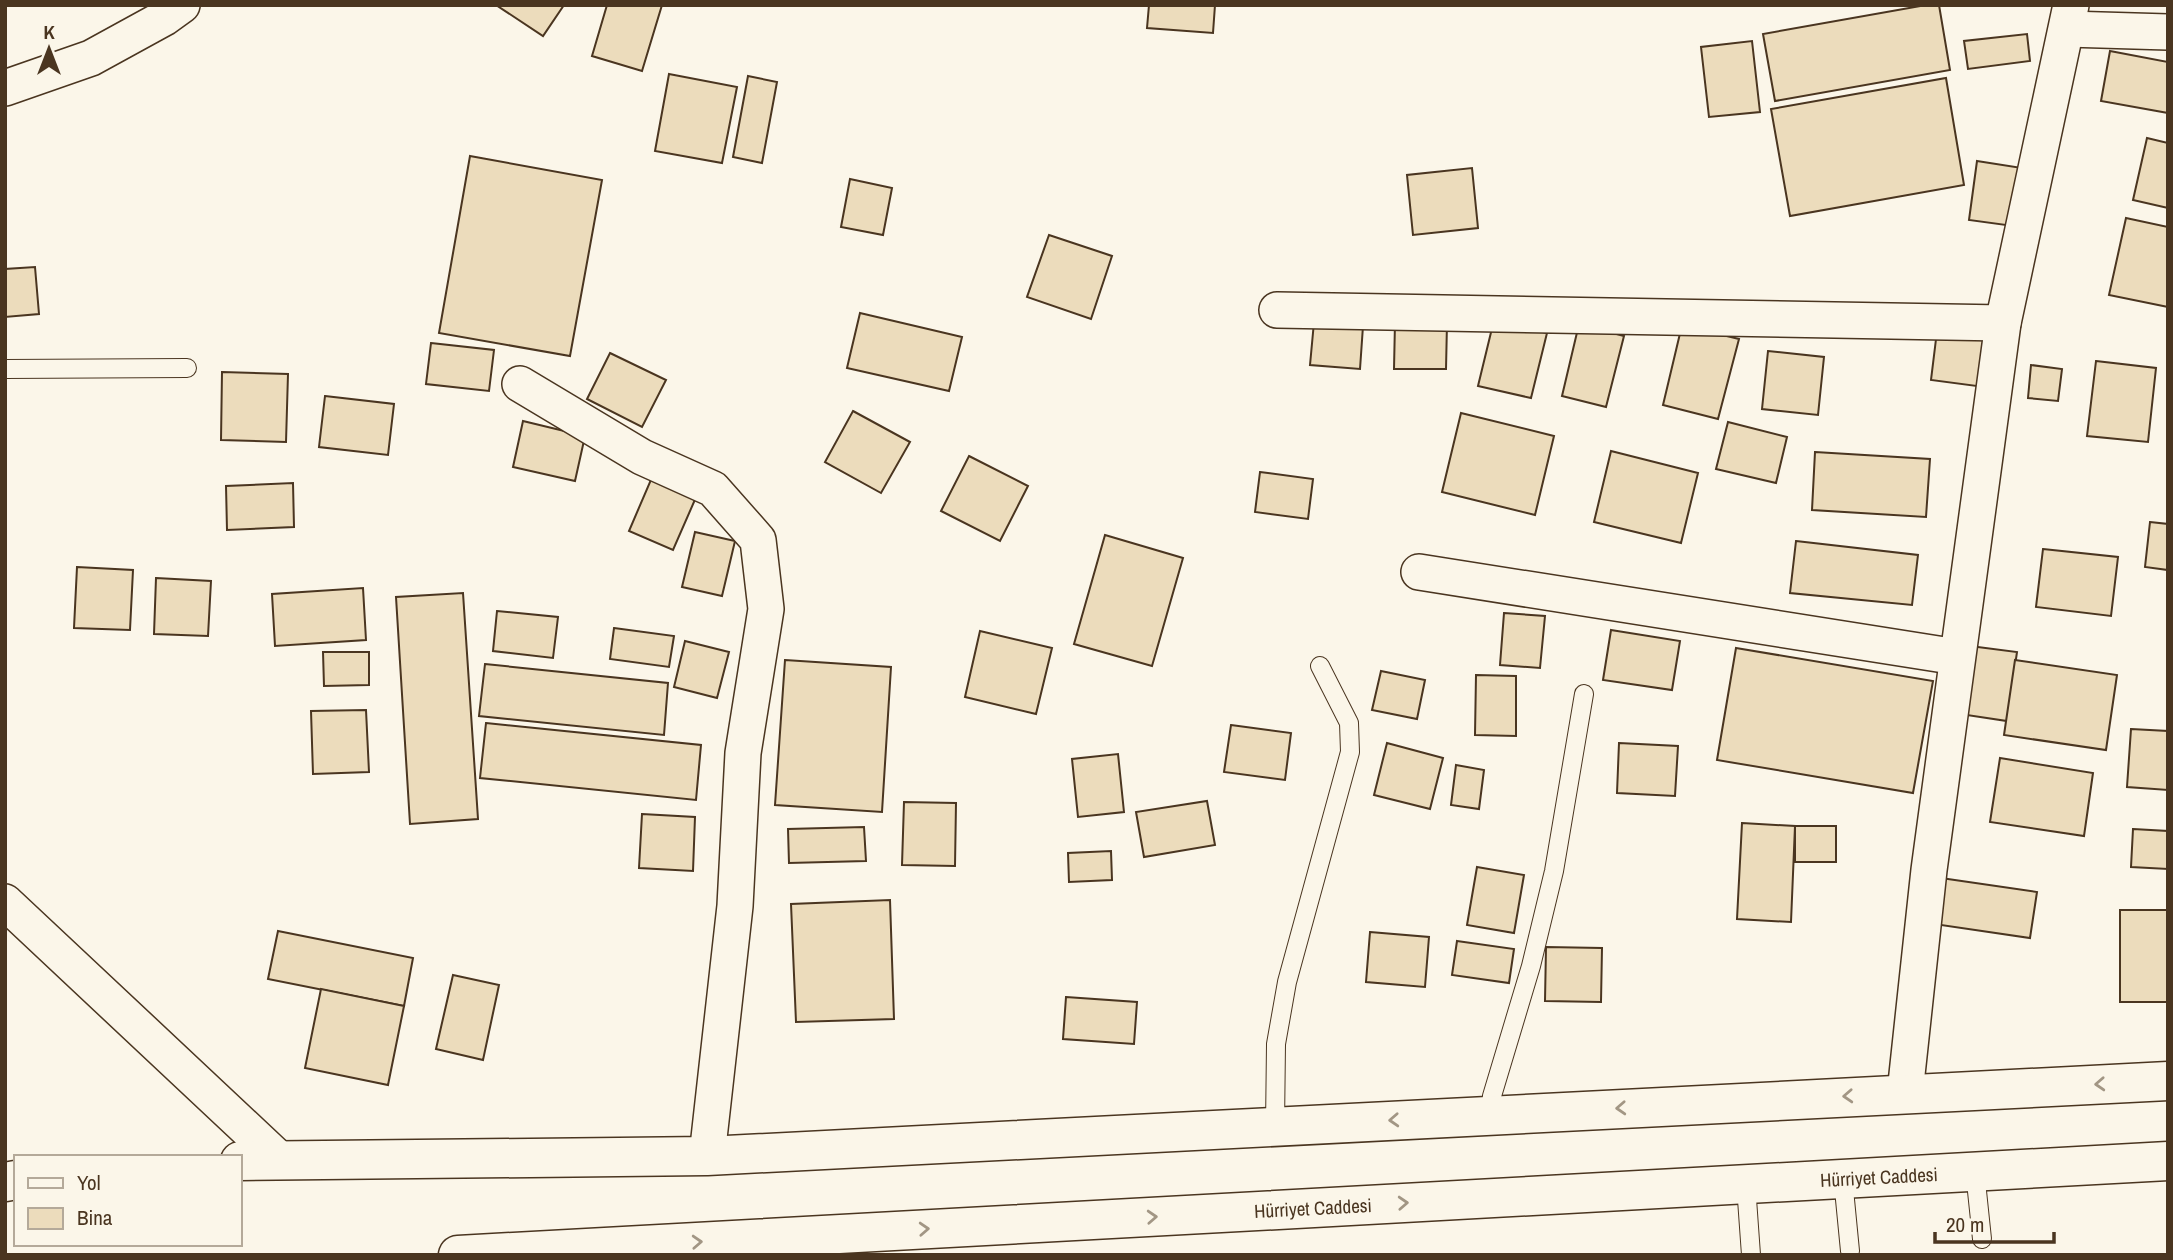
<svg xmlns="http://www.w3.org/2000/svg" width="2173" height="1260" font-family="'Archivo Narrow',sans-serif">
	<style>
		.building { fill: #ecdcbc; stroke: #4a3520; stroke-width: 2 }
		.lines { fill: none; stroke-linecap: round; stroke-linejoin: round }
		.service-casing { stroke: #4a3520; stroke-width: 20 }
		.minor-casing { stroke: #4a3520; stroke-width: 38 }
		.trunk-casing { stroke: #4a3520; stroke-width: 41 }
		.service { stroke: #fbf6e9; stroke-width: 18 }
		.minor { stroke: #fbf6e9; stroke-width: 35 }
		.trunk { stroke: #fbf6e9; stroke-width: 38 }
		.oneway { stroke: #a29684 }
		.labels { text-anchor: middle; stroke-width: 5; stroke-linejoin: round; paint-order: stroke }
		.street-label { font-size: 19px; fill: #4a3520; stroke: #fbf6e9 }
	</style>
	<rect width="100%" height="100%" fill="#fbf6e9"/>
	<g class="building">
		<path d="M496,5H564L543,36Z"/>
		<path d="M607,5H662L642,71L592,56Z"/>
		<path d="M1149,5H1215L1213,33L1147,28Z"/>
		<path d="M1926,5H1939L1950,70L1775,101L1763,34Z"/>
		<path d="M2027,34L2030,61L1968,69L1964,41Z"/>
		<path d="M1752,41L1760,112L1709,117L1701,47Z"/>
		<path d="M2110,51L2168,62V113L2101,101Z"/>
		<path d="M669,74L737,87L722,163L655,151Z"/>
		<path d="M748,76L777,82L762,163L733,157Z"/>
		<path d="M1946,78L1964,185L1790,216L1771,109Z"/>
		<path d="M2147,138L2168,143V208L2133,200Z"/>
		<path d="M470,156L602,180L570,356L439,333Z"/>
		<path d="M1977,161L2022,168L2013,226L1969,220Z"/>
		<path d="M1472,168L1478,228L1413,235L1407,175Z"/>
		<path d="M850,179L892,188L883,235L841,227Z"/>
		<path d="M2126,218L2168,227V307L2109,295Z"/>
		<path d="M1049,235L1112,256L1091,319L1027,297Z"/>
		<path d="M35,267L39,314L5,317V269Z"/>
		<path d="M860,313L962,337L949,391L847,368Z"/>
		<path d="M1494,320L1547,333L1531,398L1478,386Z"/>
		<path d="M1314,322L1363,326L1360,369L1310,365Z"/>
		<path d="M1395,322L1447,323L1446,369H1394Z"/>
		<path d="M1579,324L1624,336L1606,407L1562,396Z"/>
		<path d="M1682,325L1739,339L1718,419L1663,405Z"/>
		<path d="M1937,331L1991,338L1984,387L1931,380Z"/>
		<path d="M431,343L494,350L489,391L426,384Z"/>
		<path d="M1768,351L1824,357L1818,415L1762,409Z"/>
		<path d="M610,353L666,380L642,427L587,399Z"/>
		<path d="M2096,361L2156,368L2148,442L2087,436Z"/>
		<path d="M2031,365L2062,369L2058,401L2028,398Z"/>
		<path d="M222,372L288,374L286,442L221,440Z"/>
		<path d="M325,396L394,404L388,455L319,447Z"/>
		<path d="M853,411L910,442L881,493L825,462Z"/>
		<path d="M1461,413L1554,436L1535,515L1442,492Z"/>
		<path d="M523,421L585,436L575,481L513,467Z"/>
		<path d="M1728,422L1787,437L1776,483L1716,469Z"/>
		<path d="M1611,451L1698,473L1681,543L1594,522Z"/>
		<path d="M1815,452L1930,459L1926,517L1812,510Z"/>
		<path d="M969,456L1028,486L1000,541L941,511Z"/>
		<path d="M1260,472L1313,479L1308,519L1255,512Z"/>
		<path d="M653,475L697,495L673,550L629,531Z"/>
		<path d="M293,483L294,527L227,530L226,486Z"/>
		<path d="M2150,522L2168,524V570L2145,567Z"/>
		<path d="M695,532L735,541L722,596L682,587Z"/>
		<path d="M1105,535L1183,558L1152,666L1074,644Z"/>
		<path d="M1796,541L1918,555L1912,605L1790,593Z"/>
		<path d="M2043,549L2118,557L2111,616L2036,607Z"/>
		<path d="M77,567L133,570L130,630L74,628Z"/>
		<path d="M156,578L211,581L208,636L154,634Z"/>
		<path d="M363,588L366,640L275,646L272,594Z"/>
		<path d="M463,593L478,819L410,824L396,597Z"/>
		<path d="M497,611L558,617L553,658L493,651Z"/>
		<path d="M1504,613L1545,616L1540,668L1500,665Z"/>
		<path d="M614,628L674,636L669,667L610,659Z"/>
		<path d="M1611,630L1680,641L1672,690L1603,680Z"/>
		<path d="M980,631L1052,648L1036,714L965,697Z"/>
		<path d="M685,641L729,652L717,698L674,687Z"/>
		<path d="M1970,646L2017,652L2007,721L1960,714Z"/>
		<path d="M1736,648L1933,681L1913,793L1717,760Z"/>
		<path d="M323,652H369V685L324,686Z"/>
		<path d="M785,660L891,667L882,812L775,805Z"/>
		<path d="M2015,660L2117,675L2106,750L2004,735Z"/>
		<path d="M485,664L668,683L664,735L479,716Z"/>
		<path d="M1381,671L1425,680L1417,719L1372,710Z"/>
		<path d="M1476,675L1516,676V736L1475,735Z"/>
		<path d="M366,710L369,772L313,774L311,711Z"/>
		<path d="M486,723L701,745L696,800L480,778Z"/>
		<path d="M1231,725L1291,733L1285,780L1224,772Z"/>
		<path d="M2131,729L2168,731V790L2127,787Z"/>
		<path d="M1387,743L1443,758L1430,809L1374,795Z"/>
		<path d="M1619,743L1678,746L1675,796L1617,793Z"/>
		<path d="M1118,754L1124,812L1078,817L1072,759Z"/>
		<path d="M2000,758L2093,773L2084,836L1990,822Z"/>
		<path d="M1456,765L1484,770L1479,809L1451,805Z"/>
		<path d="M1207,801L1215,845L1144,857L1136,812Z"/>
		<path d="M904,802L956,803L955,866L902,865Z"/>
		<path d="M642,814L695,817L693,871L639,868Z"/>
		<path d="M1742,823L1795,826L1791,922L1737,919Z"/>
		<rect x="1795" y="826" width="41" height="36"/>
		<path d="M864,827L866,861L789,863L788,829Z"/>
		<path d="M2133,829L2168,831V869L2131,867Z"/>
		<path d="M1111,851L1112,880L1069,882L1068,853Z"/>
		<path d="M1477,867L1524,875L1514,933L1467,925Z"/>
		<path d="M1941,878L2037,892L2030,938L1934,924Z"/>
		<path d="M890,900L894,1019L796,1022L791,904Z"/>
		<rect x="2120" y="910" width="48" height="92"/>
		<path d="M278,931L413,958L404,1006L268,979Z"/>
		<path d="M1370,932L1429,937L1425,987L1366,982Z"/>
		<path d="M1457,941L1514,949L1509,983L1452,975Z"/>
		<path d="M1546,947L1602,948L1601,1002L1545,1001Z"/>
		<path d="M453,975L499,985L483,1060L436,1049Z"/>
		<path d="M321,989L404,1006L388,1085L305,1068Z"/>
		<path d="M1066,997L1137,1002L1134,1044L1063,1039Z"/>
	</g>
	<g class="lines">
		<g class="service-casing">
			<g id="service">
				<path d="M5,369L187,368"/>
				<path d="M1490,1115L1492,1096L1531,966L1554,871L1584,694"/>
				<path d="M1275,1126L1276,1044L1287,982L1350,752L1349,723L1320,666"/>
				<path d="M1975,1172L1982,1239"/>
				<path d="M1843,1179L1850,1251"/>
				<path d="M1746,1185L1751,1255"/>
			</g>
		</g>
		<g class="minor-casing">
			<g id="minor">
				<path d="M2067,29L2168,32"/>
				<path d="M5,88L91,58L164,18L182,5"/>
				<path d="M1277,310L2003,323"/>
				<path d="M520,384L642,457L713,489L758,540L766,609L743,753L735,906L707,1156"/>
				<path d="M1419,572L1957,657"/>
				<path d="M5,902L279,1159"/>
				<path d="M1905,1093L1929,870L2003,323L2071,5"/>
			</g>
		</g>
		<g class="trunk-casing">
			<g id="trunk">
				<path d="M240,1161L707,1156L2168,1081"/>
				<path d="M5,1182L16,1180"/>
				<path d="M458,1255L2168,1161"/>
			</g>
		</g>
		<use href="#service" class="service"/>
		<use href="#minor" class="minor"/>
		<use href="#trunk" class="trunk"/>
	</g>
	<defs><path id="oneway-chevron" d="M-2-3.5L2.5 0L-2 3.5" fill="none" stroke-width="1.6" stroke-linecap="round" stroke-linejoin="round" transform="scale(1.75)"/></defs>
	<g class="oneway">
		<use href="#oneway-chevron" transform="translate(2100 1084) rotate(177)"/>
		<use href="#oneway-chevron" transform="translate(1848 1096) rotate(177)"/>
		<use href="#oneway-chevron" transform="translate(1621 1108) rotate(177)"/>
		<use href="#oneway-chevron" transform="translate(1394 1120) rotate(177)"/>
		<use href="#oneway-chevron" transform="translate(1403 1203) rotate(-3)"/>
		<use href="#oneway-chevron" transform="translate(1152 1217) rotate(-3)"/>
		<use href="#oneway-chevron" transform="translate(924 1229) rotate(-3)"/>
		<use href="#oneway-chevron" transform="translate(697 1242) rotate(-3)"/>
	</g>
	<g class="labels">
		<g class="street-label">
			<text transform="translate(1879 1177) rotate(-3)" y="7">Hürriyet Caddesi</text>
			<text transform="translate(1313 1208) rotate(-3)" y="7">Hürriyet Caddesi</text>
		</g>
	</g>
	<rect width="2173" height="1260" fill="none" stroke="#4a3520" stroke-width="14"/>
	<rect x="14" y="1155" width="228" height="91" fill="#fbf6e9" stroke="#b4a999" stroke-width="2"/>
	<rect x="28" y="1178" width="35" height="10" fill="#fbf6e9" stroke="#b4a999" stroke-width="2"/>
	<text x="77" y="1190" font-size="21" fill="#4a3520">Yol</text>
	<rect x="28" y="1208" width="35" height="21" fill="#ecdcbc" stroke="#b4a999" stroke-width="2"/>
	<text x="77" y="1225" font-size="21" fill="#4a3520">Bina</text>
	<g transform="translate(49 49)" stroke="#fbf6e9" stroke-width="5" paint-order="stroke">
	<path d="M0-5L12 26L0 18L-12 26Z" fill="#4a3520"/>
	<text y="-10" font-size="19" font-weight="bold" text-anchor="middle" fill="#4a3520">K</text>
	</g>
	<path d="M1935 1232v10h119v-10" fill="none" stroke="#4a3520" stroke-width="3.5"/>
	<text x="1946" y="1232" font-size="21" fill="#4a3520" stroke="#fbf6e9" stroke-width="5" paint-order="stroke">20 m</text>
</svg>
